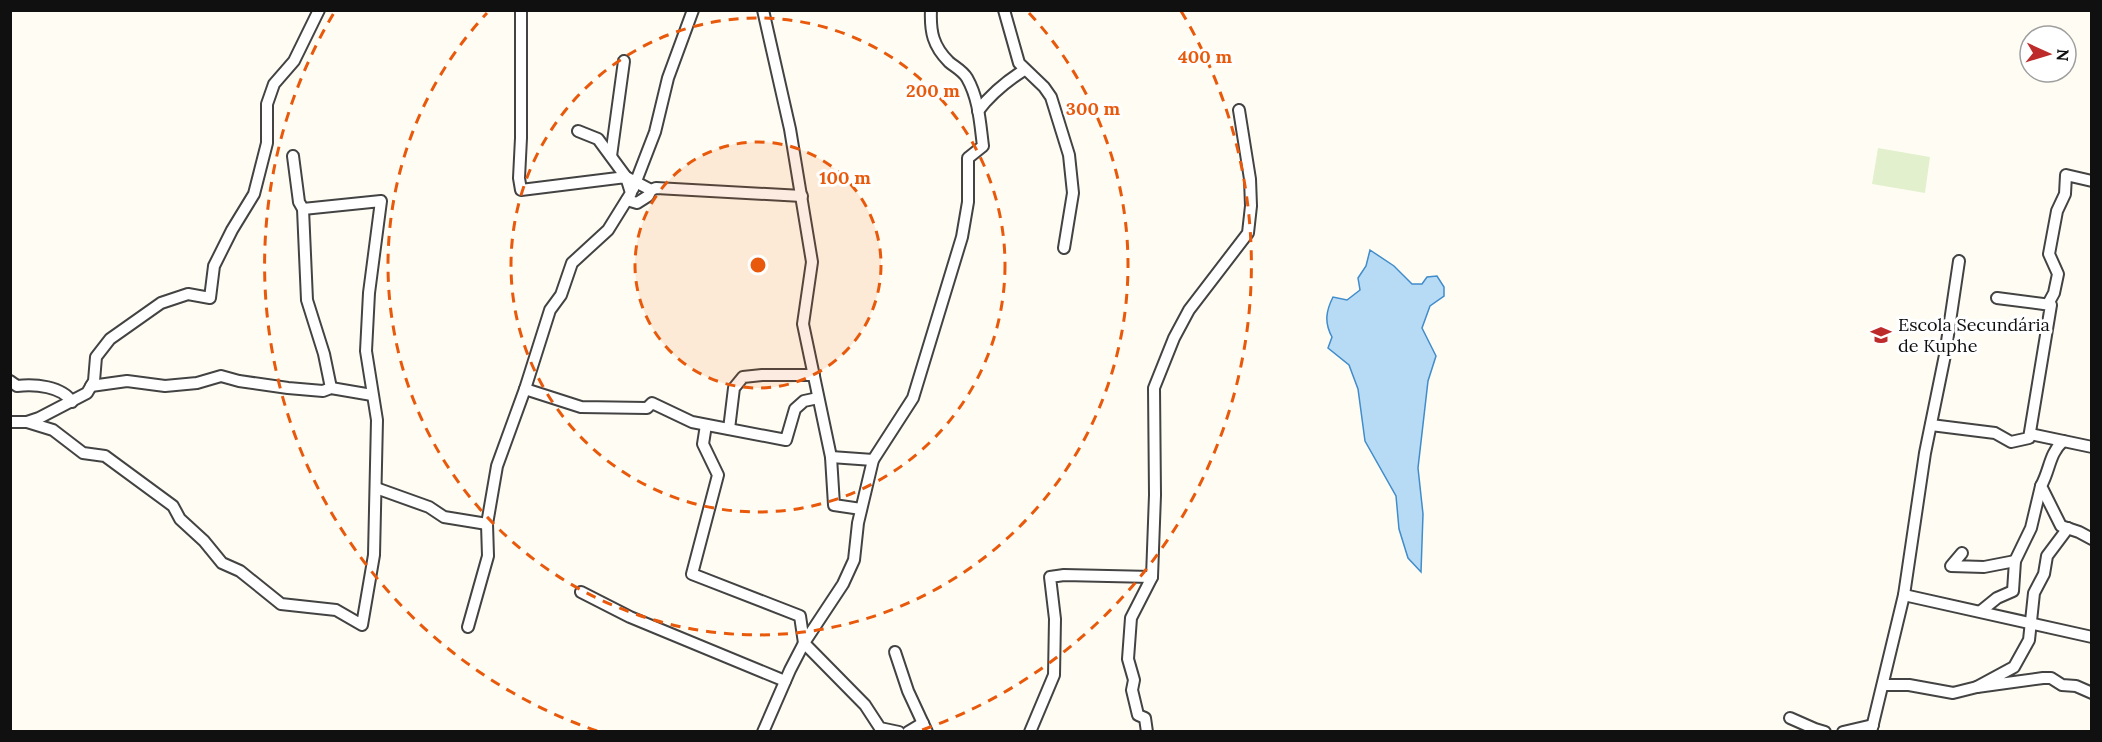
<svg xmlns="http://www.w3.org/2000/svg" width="2102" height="742" font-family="Lora,serif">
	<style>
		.pitch { fill: #e3f0ce }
		.water { fill: #b8dbf5; stroke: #418cca; stroke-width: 1.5 }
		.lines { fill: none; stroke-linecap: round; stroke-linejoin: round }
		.street-casing { stroke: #434343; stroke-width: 14 }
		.street { stroke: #fff; stroke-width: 10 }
		.ring { fill: none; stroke: #e8590c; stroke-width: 3; stroke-dasharray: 10 8 }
		.labels { text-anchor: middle; stroke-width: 6; stroke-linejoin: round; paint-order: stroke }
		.poi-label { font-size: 18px; fill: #101010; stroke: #fff; text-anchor: start }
		.centre { fill: #e8590c; stroke: #fff; stroke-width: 3 }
		.ring-label { font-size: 18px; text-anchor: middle; font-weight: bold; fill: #e8590c; stroke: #fff; stroke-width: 6; stroke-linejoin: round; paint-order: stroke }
	</style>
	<rect width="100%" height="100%" fill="#fffdf3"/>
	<path class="pitch" d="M1878,148L1930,157L1925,193L1872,184Z"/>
	<path class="water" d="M1370,250L1394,266L1412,284H1422L1427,277L1437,276L1444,287V296L1430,306L1422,328L1436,356L1428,381L1418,468L1423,514L1421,572L1408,558L1399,529L1396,496L1365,441L1358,389L1349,365L1328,348L1332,337C1324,322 1326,311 1333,297L1347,300L1360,290L1358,278L1366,266Z"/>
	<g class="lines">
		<g class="street-casing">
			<g id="street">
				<path d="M763,10L790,129L812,262L803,324L831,457L834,505L861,509"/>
				<path d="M1004,10L1019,63L1044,87L1051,97L1069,155L1073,193L1064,248"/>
				<path d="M978,111C990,95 1007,81 1024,70"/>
				<path d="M578,131L598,139L626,177L651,190L656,188L802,196"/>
				<path d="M293,156L299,202L303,209L307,300L324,354L331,388"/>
				<path d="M611,156L624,61"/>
				<path d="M633,189L655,132L668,78L693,10"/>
				<path d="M627,200L637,203L648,196L651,190"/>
				<path d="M2048,304L2054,293L2058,274L2049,254L2057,211L2065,194L2066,175L2092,181"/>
				<path d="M10,381L17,386C35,384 62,386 72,402"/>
				<path d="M91,386L127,381L165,386L197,383L221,376L239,381L288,388L323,391L331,388L372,395"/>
				<path d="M525,389L581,407L647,408L652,403L692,422L786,440L795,409L804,401L818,398"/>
				<path d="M10,422H27L53,430L83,453L105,456L173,506L180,519L204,541L222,563L240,571L281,604L336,610L362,625L374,555L377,420L366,351L369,293L381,201L303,209"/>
				<path d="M27,422L39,418L87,393L94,381L96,357L110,339L161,303L188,294L210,298L214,266L232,230L254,194L267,143V104L274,84L294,61L319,10"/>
				<path d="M706,425L703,444L718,475L692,574L800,616L804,643L865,705L880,728L899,732"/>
				<path d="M1931,425L1995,433L2011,442L2029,438L2051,305L1997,298"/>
				<path d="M729,429L734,388L743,377L762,375H814"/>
				<path d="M2030,434L2092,447"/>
				<path d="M2063,441C2049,454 2050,470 2041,486L2061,526L2079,532L2092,539"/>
				<path d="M831,457L873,460"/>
				<path d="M376,488L429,507L444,517L487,524"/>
				<path d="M2068,528L2047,556L2044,574L2034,593L2029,640L2014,667L1977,687L2043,678H2051L2062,685L2076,686L2092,693"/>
				<path d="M1962,553L1951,566L1984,567L2015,561"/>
				<path d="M581,592L630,617L785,681"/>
				<path d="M1904,595L2092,637"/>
				<path d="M1981,611L1997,598L2013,591L2015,561L2031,528L2041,486"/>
				<path d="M468,627L488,556L487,524L497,466L525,389L550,310L561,295L572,263L608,230L631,193L626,177L521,190L519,178L521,138V10"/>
				<path d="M895,652L908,691L927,732"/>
				<path d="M1883,685H1909L1953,693L1977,687"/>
				<path d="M1790,718L1815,729L1825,732"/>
				<path d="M763,732L790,670L804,643L843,584L854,560L858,523L873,460L913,398L962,237L968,202V158L983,146C980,123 979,99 967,78C963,71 955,67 949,62C933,46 930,32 931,10"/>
				<path d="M908,732L923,723"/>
				<path d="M1030,732L1054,675L1055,619L1050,577L1064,575L1152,577"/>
				<path d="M1147,732L1145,718L1138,715L1132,690L1134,680L1128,659L1131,618L1152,577L1155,495L1154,388L1174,338L1189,310L1248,233L1251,206L1250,179L1239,110"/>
				<path d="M1843,732L1873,725"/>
				<path d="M1871,732L1904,595L1925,453L1945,355L1959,261"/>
			</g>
		</g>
		<use href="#street" class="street"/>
	</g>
	<circle cx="758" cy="265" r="123" fill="#e8590c" fill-opacity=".12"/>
	<g class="ring">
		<circle cx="758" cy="265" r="123"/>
		<circle cx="758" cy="265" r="247"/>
		<path d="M1029 13A370 370 0 1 1 487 13"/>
		<path d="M597 731A493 493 0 0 1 335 11M1181 11A493 493 0 0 1 919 731"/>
	</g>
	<defs>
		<g id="school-bare" transform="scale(1.62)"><path d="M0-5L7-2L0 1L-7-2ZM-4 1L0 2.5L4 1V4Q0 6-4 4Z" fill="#bd2b2a" stroke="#fff" stroke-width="2.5" paint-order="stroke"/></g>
	</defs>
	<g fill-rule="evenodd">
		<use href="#school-bare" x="1881" y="335"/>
	</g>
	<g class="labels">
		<g class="poi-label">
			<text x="1898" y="331">Escola Secundária<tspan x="1898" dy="21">de Kuphe</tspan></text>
		</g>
	</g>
	<circle cx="758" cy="265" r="9" class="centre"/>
	<g class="ring-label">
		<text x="1205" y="63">400 m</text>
		<text x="933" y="97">200 m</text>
		<text x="1093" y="115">300 m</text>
		<text x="845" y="184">100 m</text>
	</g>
	<rect width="2102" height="742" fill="none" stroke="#101010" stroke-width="24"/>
	<g transform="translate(2048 54) rotate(94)"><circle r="28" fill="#ffffff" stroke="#9f9f9f" stroke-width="1.5"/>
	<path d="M0-4.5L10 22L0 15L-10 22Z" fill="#bd2b2a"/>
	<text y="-9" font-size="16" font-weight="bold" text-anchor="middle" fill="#101010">N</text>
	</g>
</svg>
